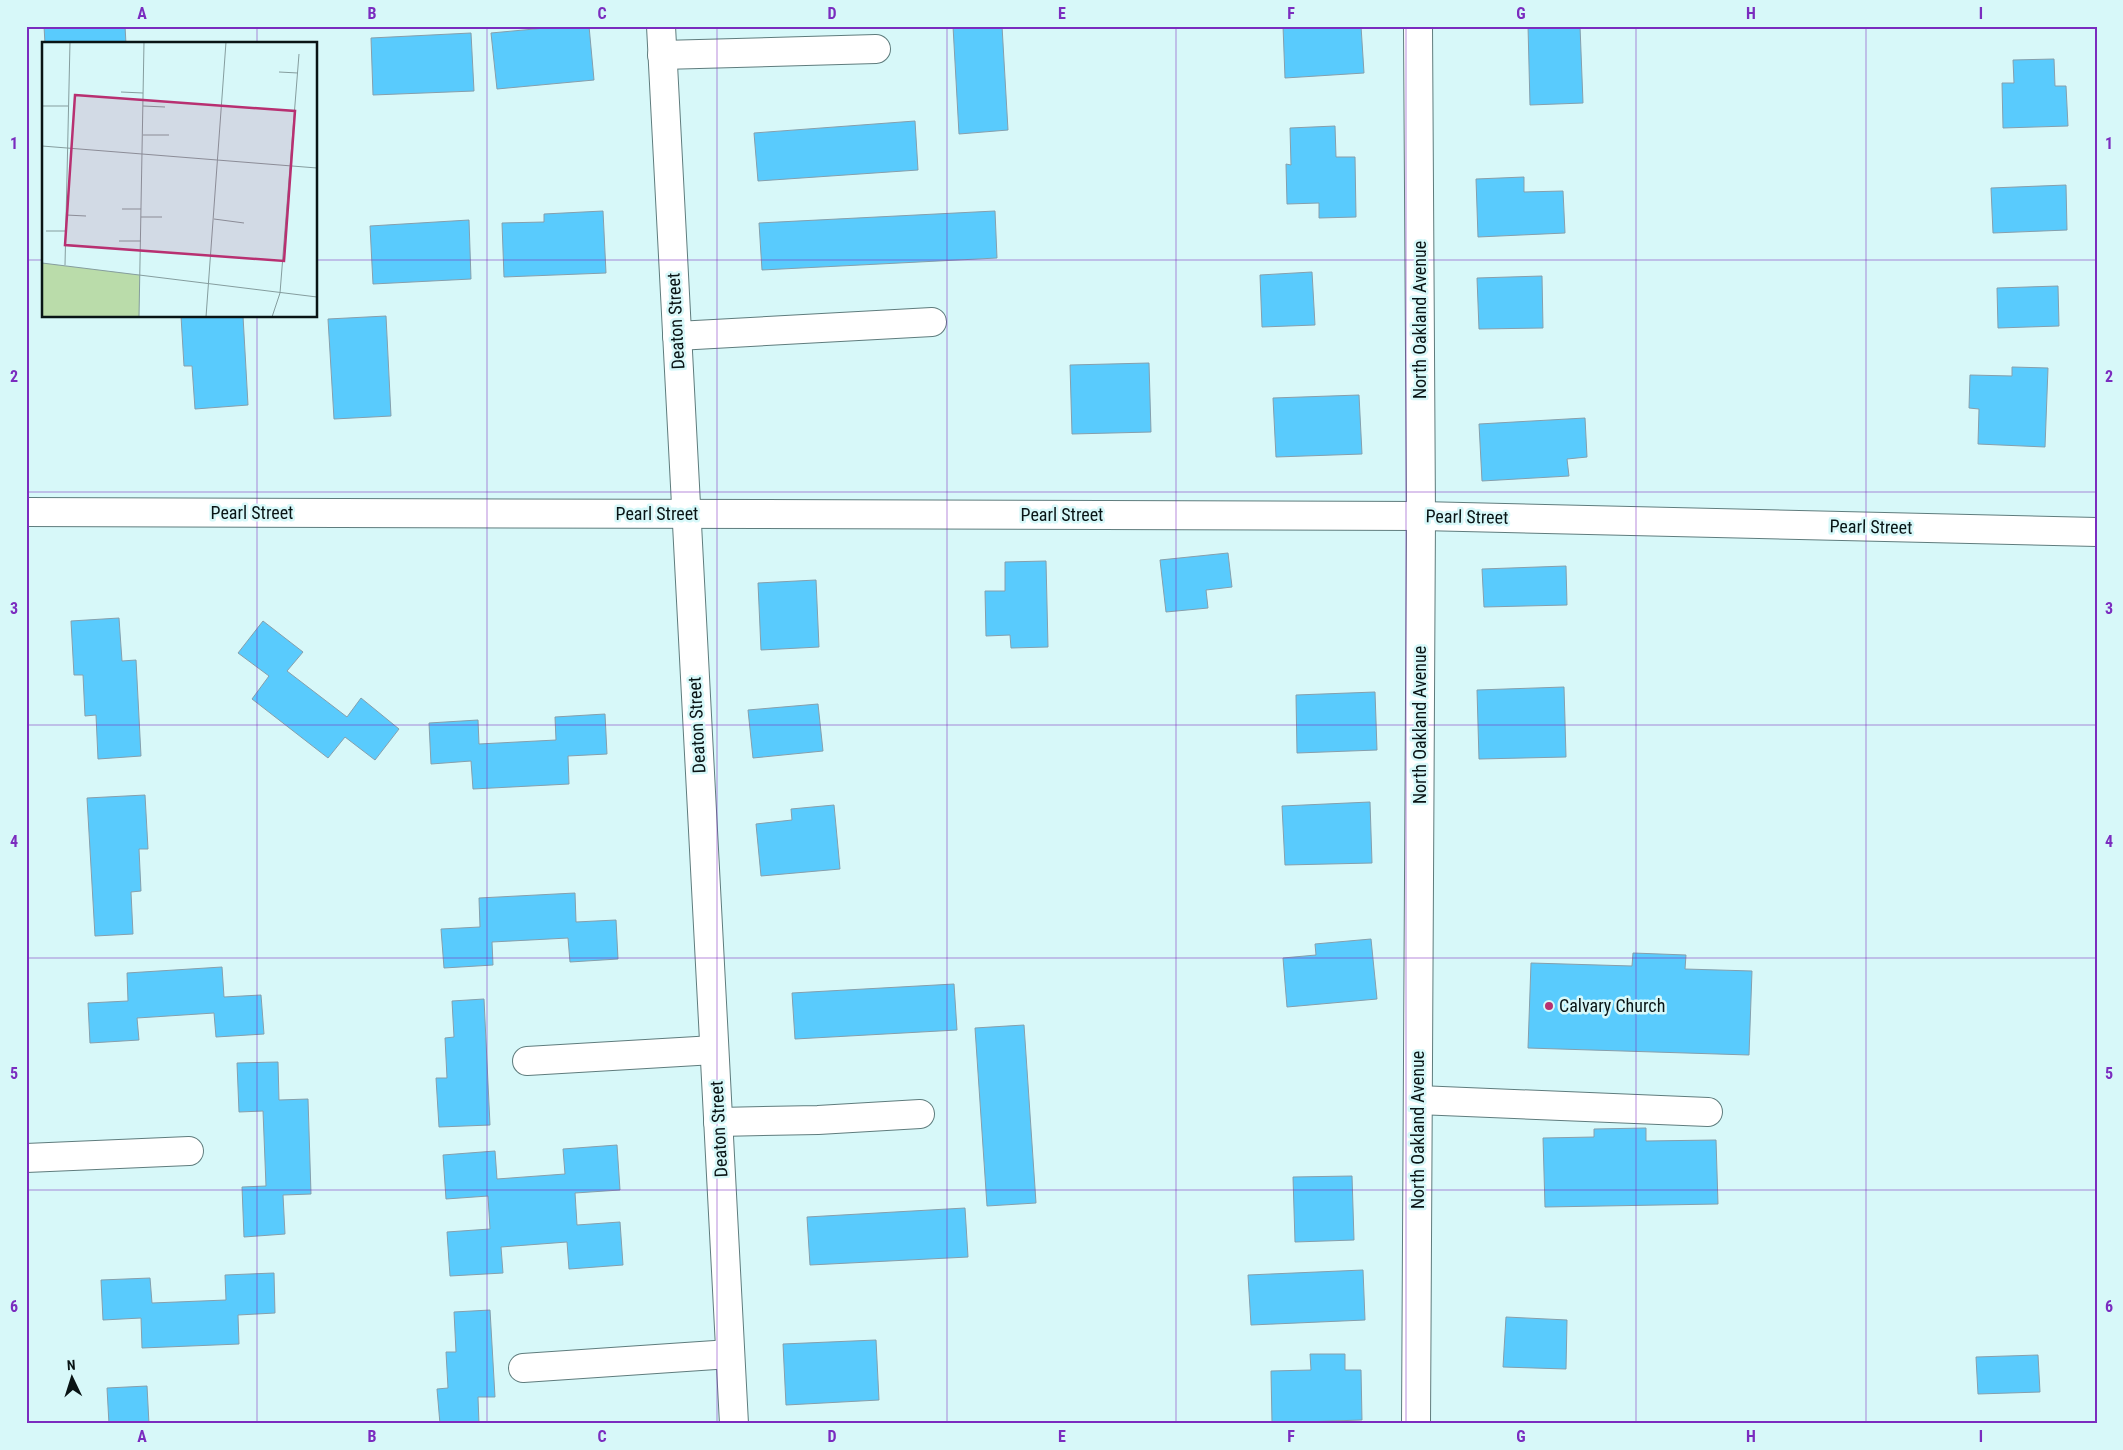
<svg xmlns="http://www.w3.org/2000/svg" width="2123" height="1450" font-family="'Roboto Condensed',sans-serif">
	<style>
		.building { fill: #59cbfd; stroke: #869fac }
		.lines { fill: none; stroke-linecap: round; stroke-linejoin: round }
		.minor-casing { stroke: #5f7c7d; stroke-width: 30 }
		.minor { stroke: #fff; stroke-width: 28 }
		.grid { fill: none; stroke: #7b2cbf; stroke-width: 1; stroke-opacity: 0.55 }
		.poi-dot { fill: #b83071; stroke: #d7f8f9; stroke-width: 2 }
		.labels { text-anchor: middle; stroke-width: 5; stroke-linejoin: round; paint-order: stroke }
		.street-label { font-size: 18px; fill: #091415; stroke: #d7f8f9 }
		.poi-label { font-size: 18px; fill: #091415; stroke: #d7f8f9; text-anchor: start }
		.inset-road { fill: none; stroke: #859d9e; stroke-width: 1 }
		.view { fill: #b83071; fill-opacity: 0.15; stroke: #b83071; stroke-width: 2.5 }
		.inset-edge { fill: none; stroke: #091415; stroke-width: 2.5 }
		.neatline { fill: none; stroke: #7b2cbf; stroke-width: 2 }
		.grid-label { font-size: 16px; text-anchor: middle; font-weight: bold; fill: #7b2cbf }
	</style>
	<rect width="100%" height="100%" fill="#d7f8f9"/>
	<g class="building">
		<path d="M44,26H125L126,44H45Z"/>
		<path d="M567,26H589L594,80L497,89L491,33Z"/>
		<path d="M953,26H1002L1008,130L959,134Z"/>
		<path d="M1283,26H1361L1364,73L1285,78Z"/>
		<path d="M1528,26H1580L1583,103L1530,105Z"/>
		<path d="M471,33L474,91L373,95L371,38Z"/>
		<path d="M2054,59L2055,86H2066L2068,126L2003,128L2002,83H2014L2013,60Z"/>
		<path d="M915,121L918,170L758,181L754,133Z"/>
		<path d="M1335,126L1336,157H1355L1356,217L1319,218V203L1287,204L1286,164L1291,165L1290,128Z"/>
		<path d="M1524,177V192L1563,191L1565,233L1478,237L1476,179Z"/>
		<path d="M2066,185L2067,230L1993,233L1991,188Z"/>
		<path d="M603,211L606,273L504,277L502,223L544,222V214Z"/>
		<path d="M995,211L997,258L762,270L759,223Z"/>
		<path d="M469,220L471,279L373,284L370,226Z"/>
		<path d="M1312,272L1315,325L1262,327L1260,275Z"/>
		<path d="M1542,276L1543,328L1479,329L1477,278Z"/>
		<path d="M2058,286L2059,326L1998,328L1997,288Z"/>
		<path d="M181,316H243L248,405L195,409L192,366H184Z"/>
		<path d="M386,316L391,416L334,419L328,319Z"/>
		<path d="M1149,363L1151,432L1072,434L1070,365Z"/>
		<path d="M2012,367L2048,368L2045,447L1978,444L1979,409L1969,408L1970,375L2012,376Z"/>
		<path d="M1359,395L1362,454L1276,457L1273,398Z"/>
		<path d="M1585,418L1587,457L1567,459L1569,476L1482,481L1479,424Z"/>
		<path d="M1228,553L1232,587L1206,590L1208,608L1166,612L1160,560Z"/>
		<path d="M1046,561L1048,647L1011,648L1010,635L986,636L985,591H1005V562Z"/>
		<path d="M1566,566L1567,605L1484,607L1482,569Z"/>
		<path d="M816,580L819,647L761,650L758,583Z"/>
		<path d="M119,618L122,661L136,660L141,756L98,759L96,715L85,716L83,675H74L71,621Z"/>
		<path d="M263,621L303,652L287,671L347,717L361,698L399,729L375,760L345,737L328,758L252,699L269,676L238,653Z"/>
		<path d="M1564,687L1566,757L1479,759L1477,690Z"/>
		<path d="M1375,692L1377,750L1297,753L1296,695Z"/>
		<path d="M818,704L823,751L753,758L748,710Z"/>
		<path d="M605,714L607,754L568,756L569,784L473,789L471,761L431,764L429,723L478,720L479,744L556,740L555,717Z"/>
		<path d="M145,795L148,849H139L141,891L131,892L133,934L95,936L87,798Z"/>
		<path d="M1370,802L1372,863L1285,865L1282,806Z"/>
		<path d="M834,805L840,869L761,876L756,824L792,820L791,809Z"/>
		<path d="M575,893L576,922L616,920L618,959L570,962L568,938L492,942L493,965L444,968L441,929L480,927L479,898Z"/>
		<path d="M1371,939L1377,999L1287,1007L1283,958L1316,955L1315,944Z"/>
		<path d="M1633,953L1686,955L1685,969L1752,971L1749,1055L1528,1048L1531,963L1632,966Z"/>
		<path d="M222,967L224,997L261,995L264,1034L216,1037L214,1013L137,1018L139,1040L90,1043L88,1003L128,1001L127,973Z"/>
		<path d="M954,984L957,1030L795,1039L792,993Z"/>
		<path d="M484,999L490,1125L439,1127L436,1078H447L445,1038L454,1037L452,1001Z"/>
		<path d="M1024,1025L1036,1203L987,1206L975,1028Z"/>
		<path d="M278,1062L279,1100L308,1099L311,1194L283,1195L285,1234L244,1237L242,1187L266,1186L263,1111L239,1112L237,1063Z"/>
		<path d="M1646,1128V1141L1716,1140L1718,1204L1545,1207L1543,1138L1594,1137V1129Z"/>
		<path d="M617,1145L620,1190L575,1193L577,1225L620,1222L623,1265L569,1269L567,1242L501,1247L503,1273L450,1276L447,1232L490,1229L488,1196L446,1199L443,1155L495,1151L497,1179L565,1174L563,1149Z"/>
		<path d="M1352,1176L1354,1240L1295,1242L1293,1177Z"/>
		<path d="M965,1208L968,1257L810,1265L807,1217Z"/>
		<path d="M1363,1270L1365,1320L1251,1325L1248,1275Z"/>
		<path d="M274,1273L275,1313L238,1315L239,1344L142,1348L141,1318L103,1320L101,1280L150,1278L152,1303L226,1300L225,1275Z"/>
		<path d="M490,1310L495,1397H478L479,1424H440L437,1389L448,1388L446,1352H456L454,1312Z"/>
		<path d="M1506,1317L1567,1320L1566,1369L1503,1367Z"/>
		<path d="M876,1340L879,1400L786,1405L783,1344Z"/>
		<path d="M1310,1354H1345V1370H1361L1362,1420L1272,1423L1271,1371L1311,1370Z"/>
		<path d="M2038,1355L2040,1392L1978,1394L1976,1357Z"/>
		<path d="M147,1386L149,1424H109L107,1388Z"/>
	</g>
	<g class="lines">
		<g class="minor-casing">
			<g id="minor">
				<path d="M661,26L734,1424"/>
				<path d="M662,55L876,49"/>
				<path d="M677,336L932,322"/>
				<path d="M26,512L1421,516L2097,532"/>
				<path d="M527,1061L714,1050"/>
				<path d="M1418,1100L1708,1112"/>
				<path d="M718,1122L818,1120L920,1114"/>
				<path d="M26,1158L189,1151"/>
				<path d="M523,1368L730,1354"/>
				<path d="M1416,1424L1421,516L1418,26"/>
			</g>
		</g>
		<use href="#minor" class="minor"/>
	</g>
	<path class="grid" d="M257,26V44M487,26V1424M717,26V1424M947,26V1424M1176,26V1424M1406,26V1424M1636,26V1424M1866,26V1424M26,260H44M316,260H2097M257,316V1424M26,492H2097M26,725H2097M26,958H2097M26,1190H2097"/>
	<circle class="poi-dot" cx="1549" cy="1006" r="5"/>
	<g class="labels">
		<g class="street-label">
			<text transform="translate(1420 320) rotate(-90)" y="6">North Oakland Avenue</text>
			<text transform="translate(676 321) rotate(-93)" y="6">Deaton Street</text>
			<text x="252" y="519">Pearl Street</text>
			<text x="657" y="520">Pearl Street</text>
			<text x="1062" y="521">Pearl Street</text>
			<text transform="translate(1467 517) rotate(1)" y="6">Pearl Street</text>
			<text transform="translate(1871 527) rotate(1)" y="6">Pearl Street</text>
			<text transform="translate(697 725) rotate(-93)" y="6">Deaton Street</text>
			<text transform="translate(1420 725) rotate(-90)" y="6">North Oakland Avenue</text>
			<text transform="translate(719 1129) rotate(-93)" y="6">Deaton Street</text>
			<text transform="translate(1418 1130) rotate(-90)" y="6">North Oakland Avenue</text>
		</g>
		<g class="poi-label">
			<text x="1559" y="1012">Calvary Church</text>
		</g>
	</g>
	<g transform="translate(42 42)">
		<rect width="275" height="275" fill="#d7f8f9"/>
		<path d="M0,221L98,233L97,275H0Z" fill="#badcaa"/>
		<path class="inset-road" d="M237,30L256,31M79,50L101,51M0,64H26M101,64L123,65M101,93H127M0,104L275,126M80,167H99M24,173L44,174M99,175H120M172,177L202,181M4,189H24M77,199H99M0,221L275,255M23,223L28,0M97,275L102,0M164,275L184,0M230,275L238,251L257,12"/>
		<path class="view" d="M33,53L253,69L242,219L23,203Z"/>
		<rect width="275" height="275" class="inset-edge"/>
	</g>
	<rect width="2123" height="1450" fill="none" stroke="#d7f8f9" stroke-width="55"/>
	<g transform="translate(72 1378) rotate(356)" stroke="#d7f8f9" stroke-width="4" paint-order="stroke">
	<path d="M0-4L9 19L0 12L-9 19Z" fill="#091415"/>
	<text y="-8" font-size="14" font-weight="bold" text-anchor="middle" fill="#091415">N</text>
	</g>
	<rect x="28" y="28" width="2068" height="1394" class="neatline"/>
	<g class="grid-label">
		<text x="142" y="19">A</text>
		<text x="372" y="19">B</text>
		<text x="602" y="19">C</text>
		<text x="832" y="19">D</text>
		<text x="1062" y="19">E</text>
		<text x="1291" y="19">F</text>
		<text x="1521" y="19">G</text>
		<text x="1751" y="19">H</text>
		<text x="1981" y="19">I</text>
		<text x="14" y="149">1</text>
		<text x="2109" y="149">1</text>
		<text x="14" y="382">2</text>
		<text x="2109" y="382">2</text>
		<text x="14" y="614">3</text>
		<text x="2109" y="614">3</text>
		<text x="14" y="847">4</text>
		<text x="2109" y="847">4</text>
		<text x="14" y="1079">5</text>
		<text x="2109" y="1079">5</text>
		<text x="14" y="1312">6</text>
		<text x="2109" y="1312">6</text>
		<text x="142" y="1442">A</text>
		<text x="372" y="1442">B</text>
		<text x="602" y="1442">C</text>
		<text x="832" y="1442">D</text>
		<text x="1062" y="1442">E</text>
		<text x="1291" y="1442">F</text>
		<text x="1521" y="1442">G</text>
		<text x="1751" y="1442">H</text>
		<text x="1981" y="1442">I</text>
	</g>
</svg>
